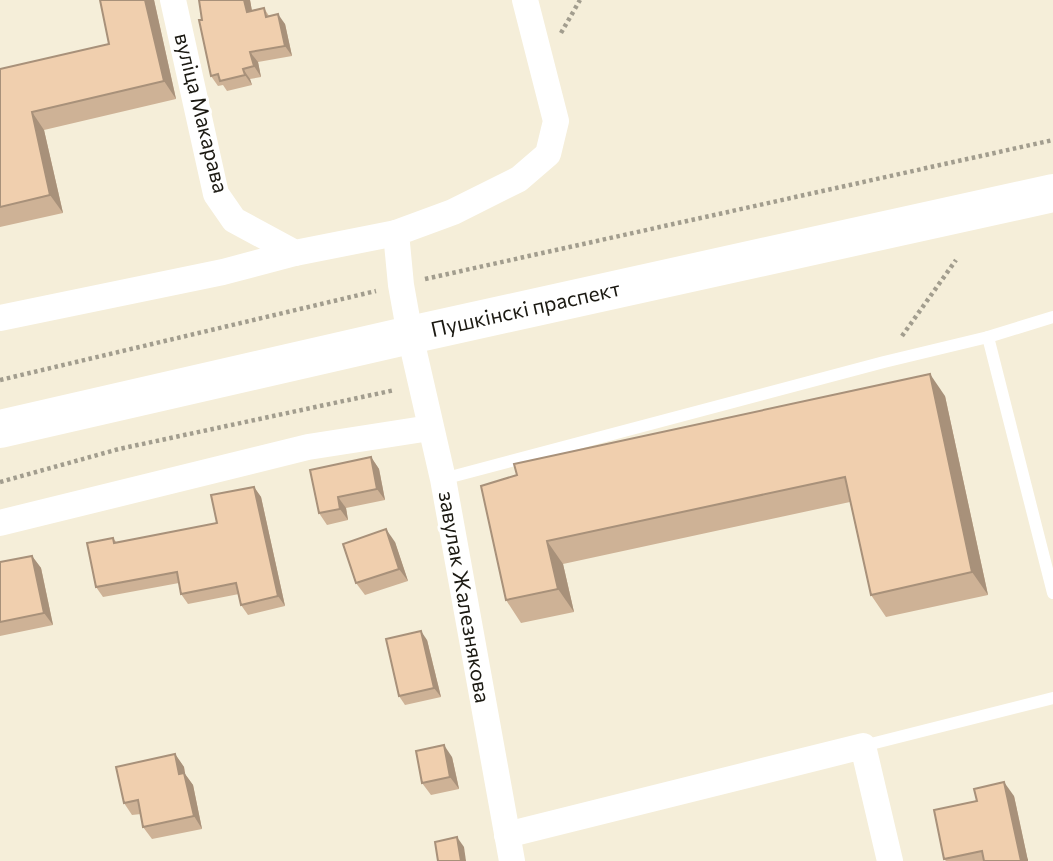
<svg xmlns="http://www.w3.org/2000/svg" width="1053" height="861" font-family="Commissioner,sans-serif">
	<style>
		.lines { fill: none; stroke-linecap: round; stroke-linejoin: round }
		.path { stroke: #a29d8e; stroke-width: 4.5; stroke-dasharray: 3.5 3.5; stroke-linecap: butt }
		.service { stroke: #fff; stroke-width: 12 }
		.minor { stroke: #fff; stroke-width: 26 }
		.primary { stroke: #fff; stroke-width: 38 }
		.wall { fill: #ceb296 }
		.shaded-wall { fill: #a8917a }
		.building { fill: #f0cfae; stroke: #a8917a; stroke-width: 2 }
		.labels { text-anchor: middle; stroke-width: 6; stroke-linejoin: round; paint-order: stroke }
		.street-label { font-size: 21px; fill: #1b1912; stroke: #fff }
	</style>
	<rect width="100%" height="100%" fill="#f5eed9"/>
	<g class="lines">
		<g class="path">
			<path d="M561,33L580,0"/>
			<path d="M425,279L1053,140"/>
			<path d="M902,336L956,260"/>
			<path d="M0,380L376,291"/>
			<path d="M0,482L119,449L395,390"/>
		</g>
		<g class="service">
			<path d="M988,337L1053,317"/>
			<path d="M443,479L884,362L988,337L1053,593"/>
			<path d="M863,746L1053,698"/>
		</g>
		<g class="minor">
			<path d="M173,0L216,194L234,220L295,253L396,233"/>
			<path d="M0,318L223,272L295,253"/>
			<path d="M0,523L308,447L430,428"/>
			<path d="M507,835L863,746L890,861"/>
			<path d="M512,861L443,479L410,335L401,285L396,233L453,212L519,179L548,154L556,121L525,0"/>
		</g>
		<path class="primary" id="s1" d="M0,429L410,335L1053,193"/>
	</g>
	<g class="wall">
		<path d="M100,0H154L176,99L44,130L63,213L0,227V69L109,44Z"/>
		<path d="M199,0H250L252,11L264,8L269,16L285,24L292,56L258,62L261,77L250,79L252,85L227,91L223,85L218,86L211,76Z"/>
		<path d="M945,396L988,595L886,617L871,595L850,502L563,564L574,612L521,623L506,600L481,486Z"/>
		<path d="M371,457L379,469L385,500L346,508L348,520L327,525L319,513Z"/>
		<path d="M254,487L261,497L285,606L248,615L241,605L239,594L188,604L181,594L179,583L103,597L96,587L113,538L117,543L217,523Z"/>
		<path d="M395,542L408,581L365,595L356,583Z"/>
		<path d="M32,556L41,568L53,625L0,636V562Z"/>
		<path d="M427,640L441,697L405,705L399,696Z"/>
		<path d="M175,754L184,767L185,774L193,785L202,829L152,839L143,827L141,814L132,815L124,803Z"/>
		<path d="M452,757L459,789L431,795L422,783Z"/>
		<path d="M1014,796L1028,861H946L944,859Z"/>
	</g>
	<g class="shaded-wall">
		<path d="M145,0H154L176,99L164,81Z"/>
		<path d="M244,0H250L254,22L247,12Z"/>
		<path d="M278,14L285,24L292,56L285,46Z"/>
		<path d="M250,52L258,62L261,77L254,66Z"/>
		<path d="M243,69L250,79L252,85L245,75Z"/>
		<path d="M32,112L44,130L63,213L50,195Z"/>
		<path d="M930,374L945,396L988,595L972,572Z"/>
		<path d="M371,457L379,469L385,500L377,489Z"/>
		<path d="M254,487L261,497L285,606L278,596Z"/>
		<path d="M338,497L346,508L348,520L340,509Z"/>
		<path d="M386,529L395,542L408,581L399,569Z"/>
		<path d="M547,541L563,564L574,612L558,589Z"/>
		<path d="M32,556L41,568L53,625L44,613Z"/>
		<path d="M421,631L427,640L441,697L434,688Z"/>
		<path d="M444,745L452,757L459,789L450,777Z"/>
		<path d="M175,754L184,767L185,774L193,785L202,829L194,816L179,774Z"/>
		<path d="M1004,782L1014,796L1028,861H1021Z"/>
		<path d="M457,837L464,847L466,861H461Z"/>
	</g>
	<g class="building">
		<path d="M100,0H145L164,81L32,112L50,195L0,207V69L109,44Z"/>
		<path d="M199,0H244L247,12L264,8L266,17L278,14L285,46L250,52L254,66L243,69L245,75L220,81L218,74L211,76L199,20H202Z"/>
		<path d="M930,374L972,572L871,595L845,477L547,541L558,589L506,600L481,486L517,475L514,464Z"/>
		<path d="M371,457L377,489L338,497L340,509L319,513L310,470Z"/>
		<path d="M254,487L278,596L241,605L236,583L181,594L177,572L96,587L87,543L113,538L114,543L217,523L211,495Z"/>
		<path d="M386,529L399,569L356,583L343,544Z"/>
		<path d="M32,556L44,613L0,622V562Z"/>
		<path d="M421,631L434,688L399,696L386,639Z"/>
		<path d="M444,745L450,777L422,783L416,751Z"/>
		<path d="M175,754L179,774L184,773L194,816L143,827L138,800L124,803L116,767Z"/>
		<path d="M1004,782L1021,861L1027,860V861H984L982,851L944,859L934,810L977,801L974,789Z"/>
		<path d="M457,837L461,861H438L435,842Z"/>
	</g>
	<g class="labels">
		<g class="street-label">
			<text transform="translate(201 113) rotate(76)" y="7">вуліца Макарава</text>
			<text dy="7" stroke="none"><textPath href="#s1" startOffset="539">Пушкінскі праспект</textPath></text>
			<text transform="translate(464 597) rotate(80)" y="7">завулак Жалезнякова</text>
		</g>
	</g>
</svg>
